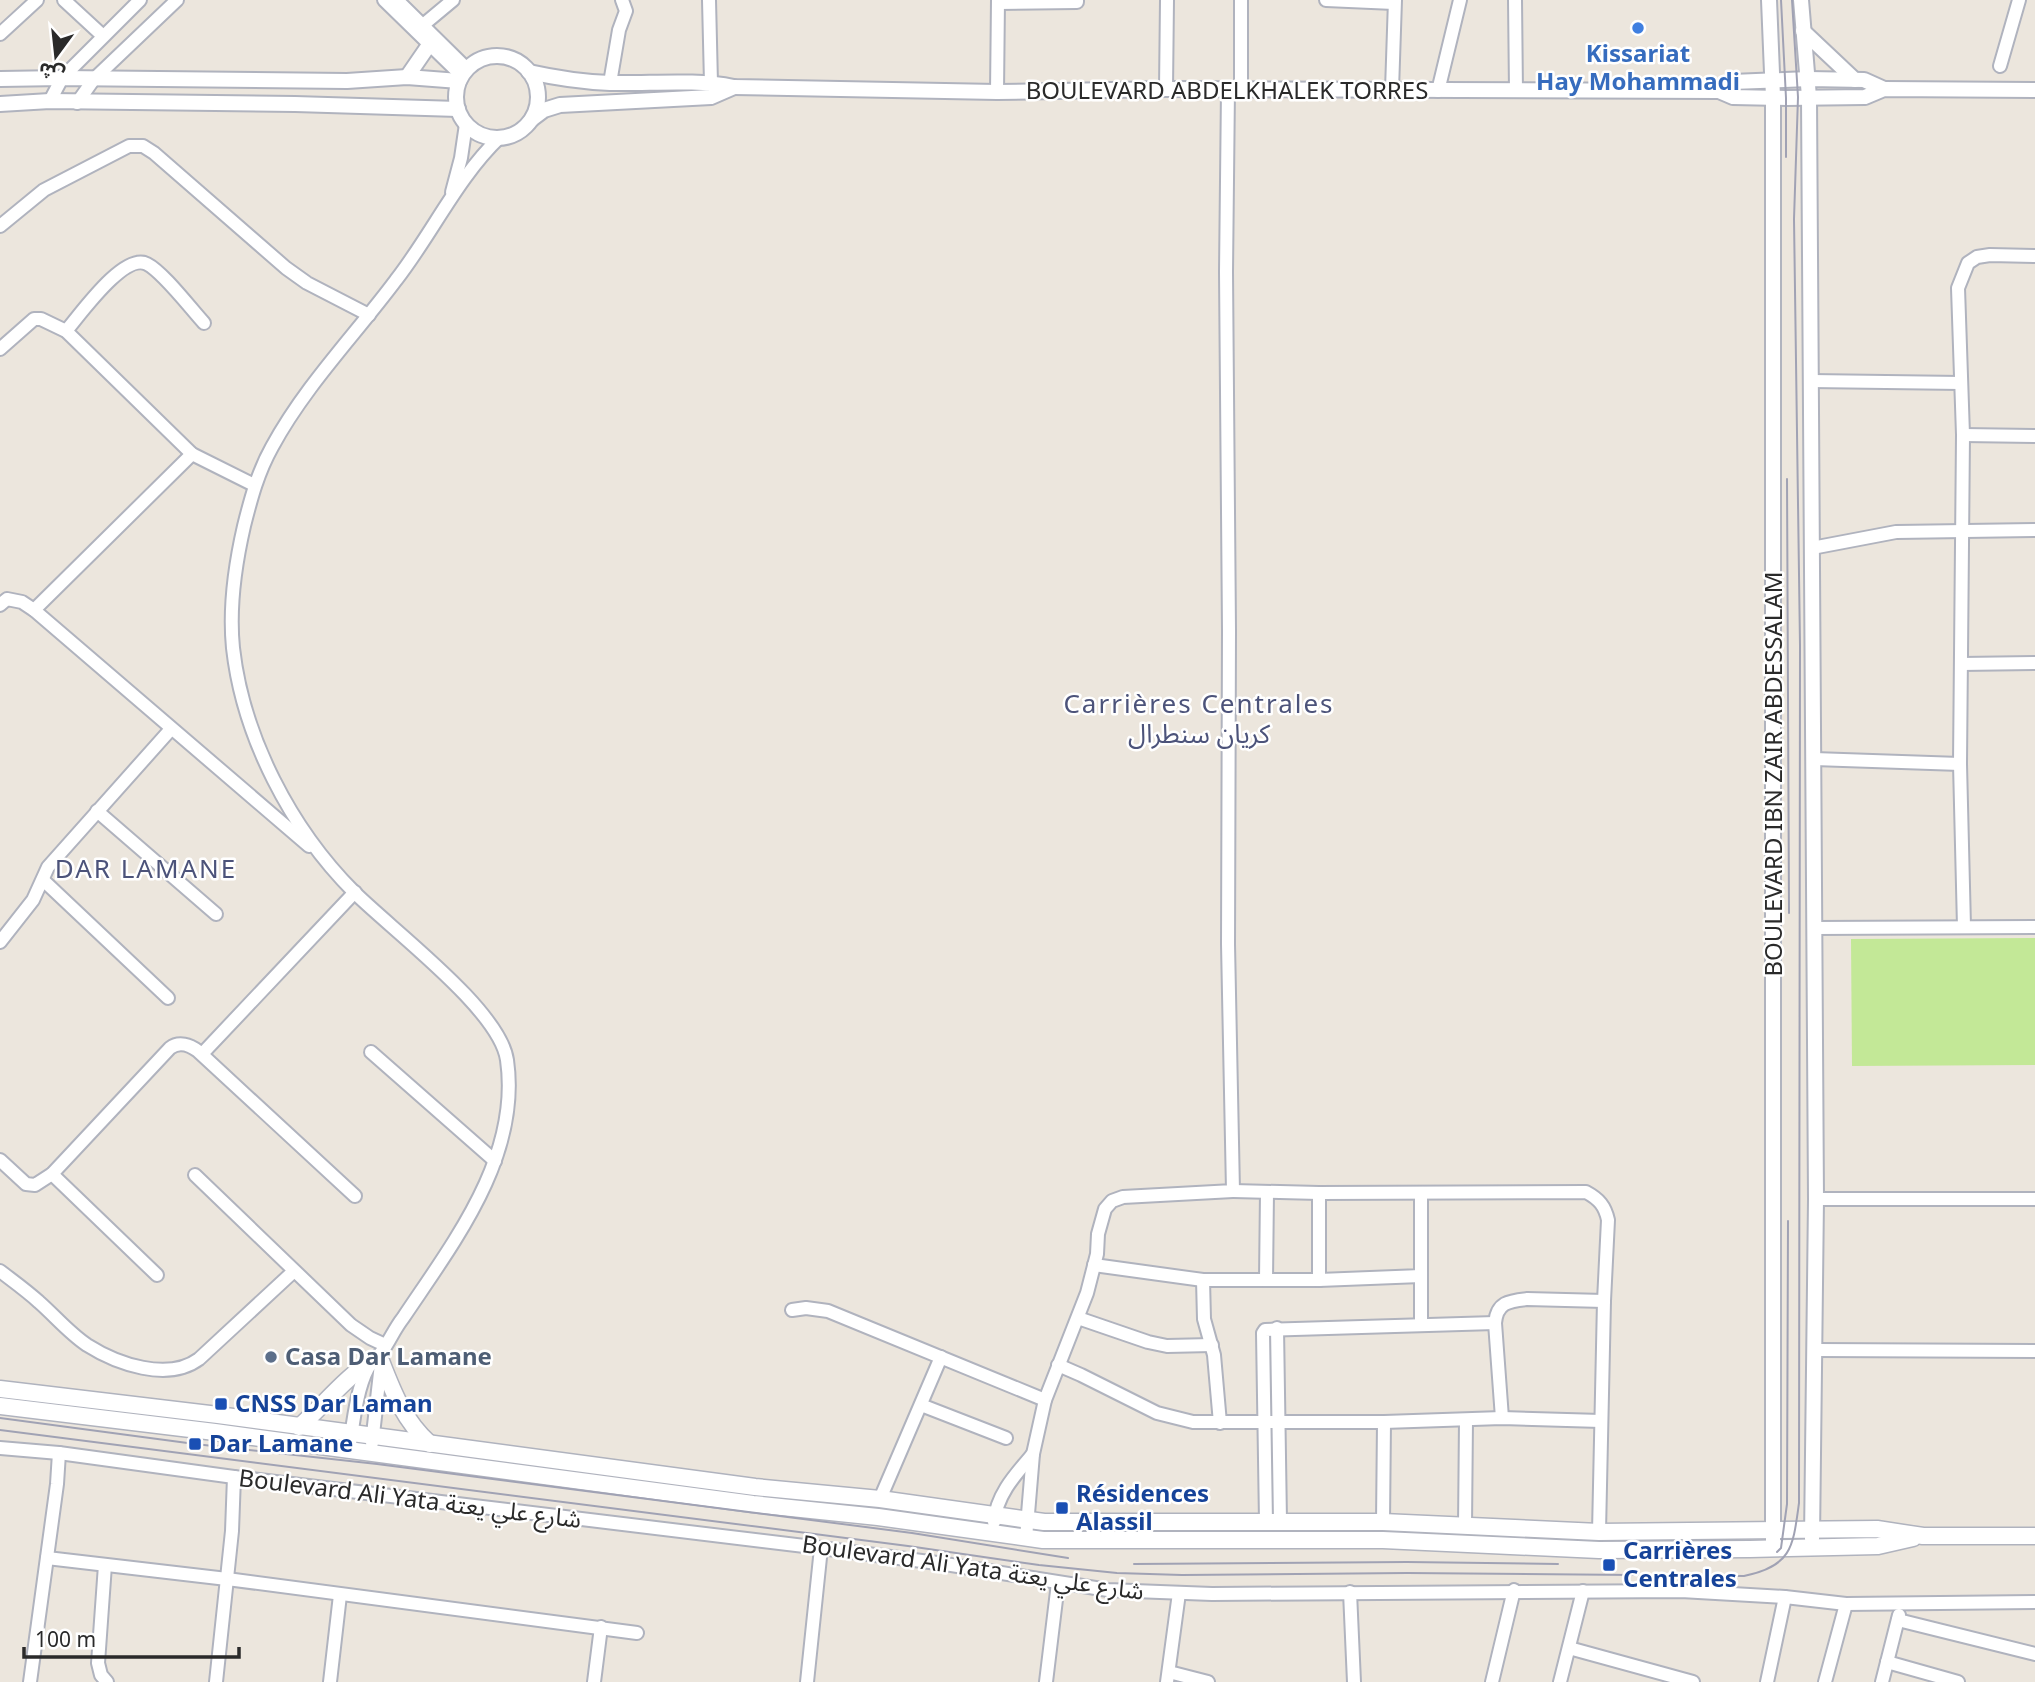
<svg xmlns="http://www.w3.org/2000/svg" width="2035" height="1682" font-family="'Noto Sans','Noto Sans Arabic',sans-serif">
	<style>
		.pitch { fill: #c3e897 }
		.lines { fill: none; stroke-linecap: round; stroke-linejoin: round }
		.minor-casing { stroke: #b0b3be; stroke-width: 16 }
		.tertiary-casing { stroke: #b0b3be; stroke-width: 18 }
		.secondary-casing { stroke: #b0b3be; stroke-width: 19 }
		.minor { stroke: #fff; stroke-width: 12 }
		.tertiary { stroke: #fff; stroke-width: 14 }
		.secondary { stroke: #fff; stroke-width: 16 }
		.tram { stroke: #a0a2b4; stroke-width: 2 }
		.shop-dot { fill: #3f7fe0; stroke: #fff; stroke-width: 2.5 }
		.service-dot { fill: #5c6f8a; stroke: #fff; stroke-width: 2.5 }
		.transit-dot { fill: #1a4fb4; stroke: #fff; stroke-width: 2.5 }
		.labels { text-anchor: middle; stroke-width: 5; stroke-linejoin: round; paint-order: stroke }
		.shop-label { font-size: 24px; font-weight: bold; fill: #366cbe; stroke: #fff }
		.street-label { font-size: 24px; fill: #2a2a2a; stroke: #fff }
		.service-label { font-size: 24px; font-weight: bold; fill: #4e5e75; stroke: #fff; text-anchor: start }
		.transit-label { font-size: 24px; font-weight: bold; fill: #164399; stroke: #fff; text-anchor: start }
		.neighbourhood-label { font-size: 26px; letter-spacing: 2px; fill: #4c537a; stroke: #fff }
	</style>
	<rect width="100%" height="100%" fill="#ece6dd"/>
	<path class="pitch" d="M2035,938V1065L1852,1066L1851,939Z"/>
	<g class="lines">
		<g class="minor-casing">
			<g id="minor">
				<path d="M64,0L103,36"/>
				<path d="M384,0L462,76"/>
				<path d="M397,0L467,69"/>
				<path d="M709,0L711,83"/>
				<path d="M1241,0V90"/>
				<path d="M1326,0L1394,3"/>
				<path d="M1515,0L1516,91"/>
				<path d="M998,3L1077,2V0"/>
				<path d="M423,25L453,0"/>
				<path d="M0,34L37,0"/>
				<path d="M2000,66L2019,0"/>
				<path d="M610,83L619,30L626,11L622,0"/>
				<path d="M1166,89L1167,0"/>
				<path d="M1392,90L1395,0"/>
				<path d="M1438,91L1460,0"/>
				<path d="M997,92L998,0"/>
				<path d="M50,101L62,78L140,0"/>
				<path d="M77,103L94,79L177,0"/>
				<path d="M452,192L461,158L466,124"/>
				<path d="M0,226L44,190L129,146H143L154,153L286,268L307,283L369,315"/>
				<path d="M66,331C80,315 124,252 147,264C163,272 191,309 204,323"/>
				<path d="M0,349L34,319H41L66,331L192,454L254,485"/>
				<path d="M1811,381L1961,383"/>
				<path d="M1963,435L2035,436"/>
				<path d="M1812,548L1896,532L2035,530"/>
				<path d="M0,605L7,599L22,602L34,610L309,846"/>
				<path d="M34,610L192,454"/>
				<path d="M1961,664L2035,663"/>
				<path d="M1814,759L1960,764"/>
				<path d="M97,811L216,914"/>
				<path d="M43,880L168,998"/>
				<path d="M1964,927L1960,764L1963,435L1958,288L1968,263L1977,257L1990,255L2035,256"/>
				<path d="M1814,928L2035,927"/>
				<path d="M0,942L33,900L48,867L171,729"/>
				<path d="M371,1052L495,1161"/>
				<path d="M202,1054L355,892"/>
				<path d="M0,1160L26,1184L35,1185L52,1174L170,1048C179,1041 190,1045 198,1051L355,1196"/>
				<path d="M52,1174L157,1275"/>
				<path d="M195,1175L351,1325L370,1338L385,1345"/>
				<path d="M1233,1191L1319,1193L1586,1192C1599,1199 1605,1206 1608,1220L1604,1301L1599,1532"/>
				<path d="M1816,1199H2035"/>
				<path d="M1094,1265L1203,1280H1319L1421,1276V1193"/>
				<path d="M0,1271C13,1281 27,1291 39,1302C55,1316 69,1333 87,1345C117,1364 168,1382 199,1359L294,1271"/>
				<path d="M1203,1280L1204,1319L1214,1355L1220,1423"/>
				<path d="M1266,1280L1267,1192"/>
				<path d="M1319,1280V1193"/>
				<path d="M792,1310L806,1308L828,1311L1045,1400"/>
				<path d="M1078,1318L1148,1342L1167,1346L1212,1345"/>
				<path d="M1421,1325V1276"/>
				<path d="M1277,1328L1280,1521"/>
				<path d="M1816,1350L2035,1351"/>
				<path d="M1058,1365L1081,1375L1157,1413L1193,1422H1384L1502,1418L1601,1421"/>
				<path d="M921,1405L1006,1438"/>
				<path d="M1502,1418L1495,1323C1497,1302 1509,1301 1527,1299L1604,1301"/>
				<path d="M372,1443L381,1364"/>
				<path d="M0,1448L59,1453L234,1477L821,1548L945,1564L1108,1590L1212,1594L1681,1591L1785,1597L1846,1604L2035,1602"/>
				<path d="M349,1450C353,1426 356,1390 368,1368C372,1362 378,1357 383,1350C390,1340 395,1328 403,1318C453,1243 521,1157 507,1060C500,1010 392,930 354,892C291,829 243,737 233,648C229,608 235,565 244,526C251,498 258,472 272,447C305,386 355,335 396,280C432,234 457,178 500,137"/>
				<path d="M880,1499L941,1357"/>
				<path d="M994,1522C997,1494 1015,1475 1033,1454"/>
				<path d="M1266,1522L1263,1333L1265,1330L1495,1323"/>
				<path d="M1383,1522L1384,1422"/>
				<path d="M1465,1526L1466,1420"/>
				<path d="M1026,1538L1033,1454L1045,1400L1087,1293L1097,1254L1098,1234L1105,1209L1112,1201L1123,1197L1233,1191L1228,944L1229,631L1226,272L1228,89"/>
				<path d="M47,1558L227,1579L637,1633"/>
				<path d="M105,1565L98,1663L101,1675L107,1682"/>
				<path d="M1350,1592L1354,1682"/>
				<path d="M1898,1620L2035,1654"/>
				<path d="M1569,1648L1693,1682"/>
				<path d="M1887,1662L1958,1682"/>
				<path d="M1169,1672L1208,1682"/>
				<path d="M30,1682L57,1484L59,1453"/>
				<path d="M216,1682L232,1531L234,1477"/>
				<path d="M330,1682L340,1595"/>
				<path d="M594,1682L601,1627"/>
				<path d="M807,1682L821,1548"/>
				<path d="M1046,1682L1058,1583"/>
				<path d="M1167,1682L1179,1593"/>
				<path d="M1492,1682L1514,1590"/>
				<path d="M1560,1682L1583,1591"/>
				<path d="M1767,1682L1785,1597"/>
				<path d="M1825,1682L1846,1604"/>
				<path d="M1882,1682L1899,1615"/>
			</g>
		</g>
		<g class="tertiary-casing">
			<g id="tertiary">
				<path d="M1769,0L1773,97V1548"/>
				<path d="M1801,0L1809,97L1816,1199L1812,1539"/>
				<path d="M1803,31L1855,80"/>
				<circle cx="497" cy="97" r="41"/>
				<path d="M529,72C556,78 582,82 610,83C652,84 693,79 734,87L997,92L1166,89L1719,91L1733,97L1786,98L1865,97L1884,89L2035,90"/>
				<path d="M407,77L429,45"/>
				<path d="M0,79L62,78L347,81L407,77L459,81"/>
				<path d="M1719,91L1732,82L1809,79L1864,80L1884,89"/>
				<path d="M0,104L50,101L295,104L458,109"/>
				<path d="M532,119L544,110L560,105L711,97L734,87"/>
			</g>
		</g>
		<g class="secondary-casing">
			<g id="secondary">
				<path d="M381,1361C393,1392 404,1421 430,1444"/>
				<path d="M0,1389L218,1415L755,1487L880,1499L1044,1522H1383L1599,1532L1877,1529L1923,1536H2035"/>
				<path d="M0,1406L215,1432L753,1504L878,1517L1043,1540H1383L1599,1550L1750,1549L1878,1546L1913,1538"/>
				<path d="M299,1427C325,1404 346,1376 375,1359"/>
			</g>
		</g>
		<use href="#minor" class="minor"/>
		<use href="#tertiary" class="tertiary"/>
		<use href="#secondary" class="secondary"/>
		<g class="tram">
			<path d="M1781,0L1786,98V157"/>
			<path d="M1787,479L1789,913"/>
			<path d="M0,1418L195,1444L377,1464L912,1533L1068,1558"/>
			<path d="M0,1430L908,1546L1039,1565L1117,1573L1182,1575L1407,1573L1744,1576C1792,1566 1793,1547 1799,1503L1800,645L1794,219L1798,97L1792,0"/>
			<path d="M1777,1552L1781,1548L1787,1504L1788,1221"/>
			<path d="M1134,1564L1407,1562L1558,1564"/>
		</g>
	</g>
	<circle class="shop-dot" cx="1638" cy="28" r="7"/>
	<circle class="service-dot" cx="271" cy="1357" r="7"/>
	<g class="transit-dot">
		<rect x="214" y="1397" width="14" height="14" rx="3.5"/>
		<rect x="188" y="1437" width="14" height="14" rx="3.5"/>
		<rect x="1055" y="1501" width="14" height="14" rx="3.5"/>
		<rect x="1602" y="1558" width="14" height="14" rx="3.5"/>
	</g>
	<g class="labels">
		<g class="shop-label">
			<text x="1638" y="62">Kissariat<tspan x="1638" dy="28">Hay Mohammadi</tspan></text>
		</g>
		<g class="street-label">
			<text x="1227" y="99">BOULEVARD ABDELKHALEK TORRES</text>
			<text transform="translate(1774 774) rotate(-90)" y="8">BOULEVARD IBN ZAIR ABDESSALAM</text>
			<text transform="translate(410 1499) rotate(7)" y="8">Boulevard Ali Yata شارع علي يعتة</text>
			<text transform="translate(973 1568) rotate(8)" y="8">Boulevard Ali Yata شارع علي يعتة</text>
		</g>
		<g class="service-label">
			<text x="285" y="1365">Casa Dar Lamane</text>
		</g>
		<g class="transit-label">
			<text x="235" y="1412">CNSS Dar Laman</text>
			<text x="209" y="1452">Dar Lamane</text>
			<text x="1076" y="1502">Résidences<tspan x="1076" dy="28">Alassil</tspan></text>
			<text x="1623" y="1559">Carrières<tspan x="1623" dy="28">Centrales</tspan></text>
		</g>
		<g class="neighbourhood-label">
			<text x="1199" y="713">Carrières Centrales<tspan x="1199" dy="30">كريان سنطرال</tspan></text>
			<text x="146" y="878">DAR LAMANE</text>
		</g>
	</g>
	<g transform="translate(56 56) rotate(195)" stroke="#ffffff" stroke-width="5" paint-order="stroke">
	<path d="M0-5L12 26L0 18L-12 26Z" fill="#2a2a2a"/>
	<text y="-10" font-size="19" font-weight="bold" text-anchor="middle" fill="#2a2a2a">ش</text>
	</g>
	<path d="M24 1647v10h215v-10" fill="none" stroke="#2a2a2a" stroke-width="3.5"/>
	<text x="35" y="1647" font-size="21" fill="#2a2a2a" stroke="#ffffff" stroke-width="5" paint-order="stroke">100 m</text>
</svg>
